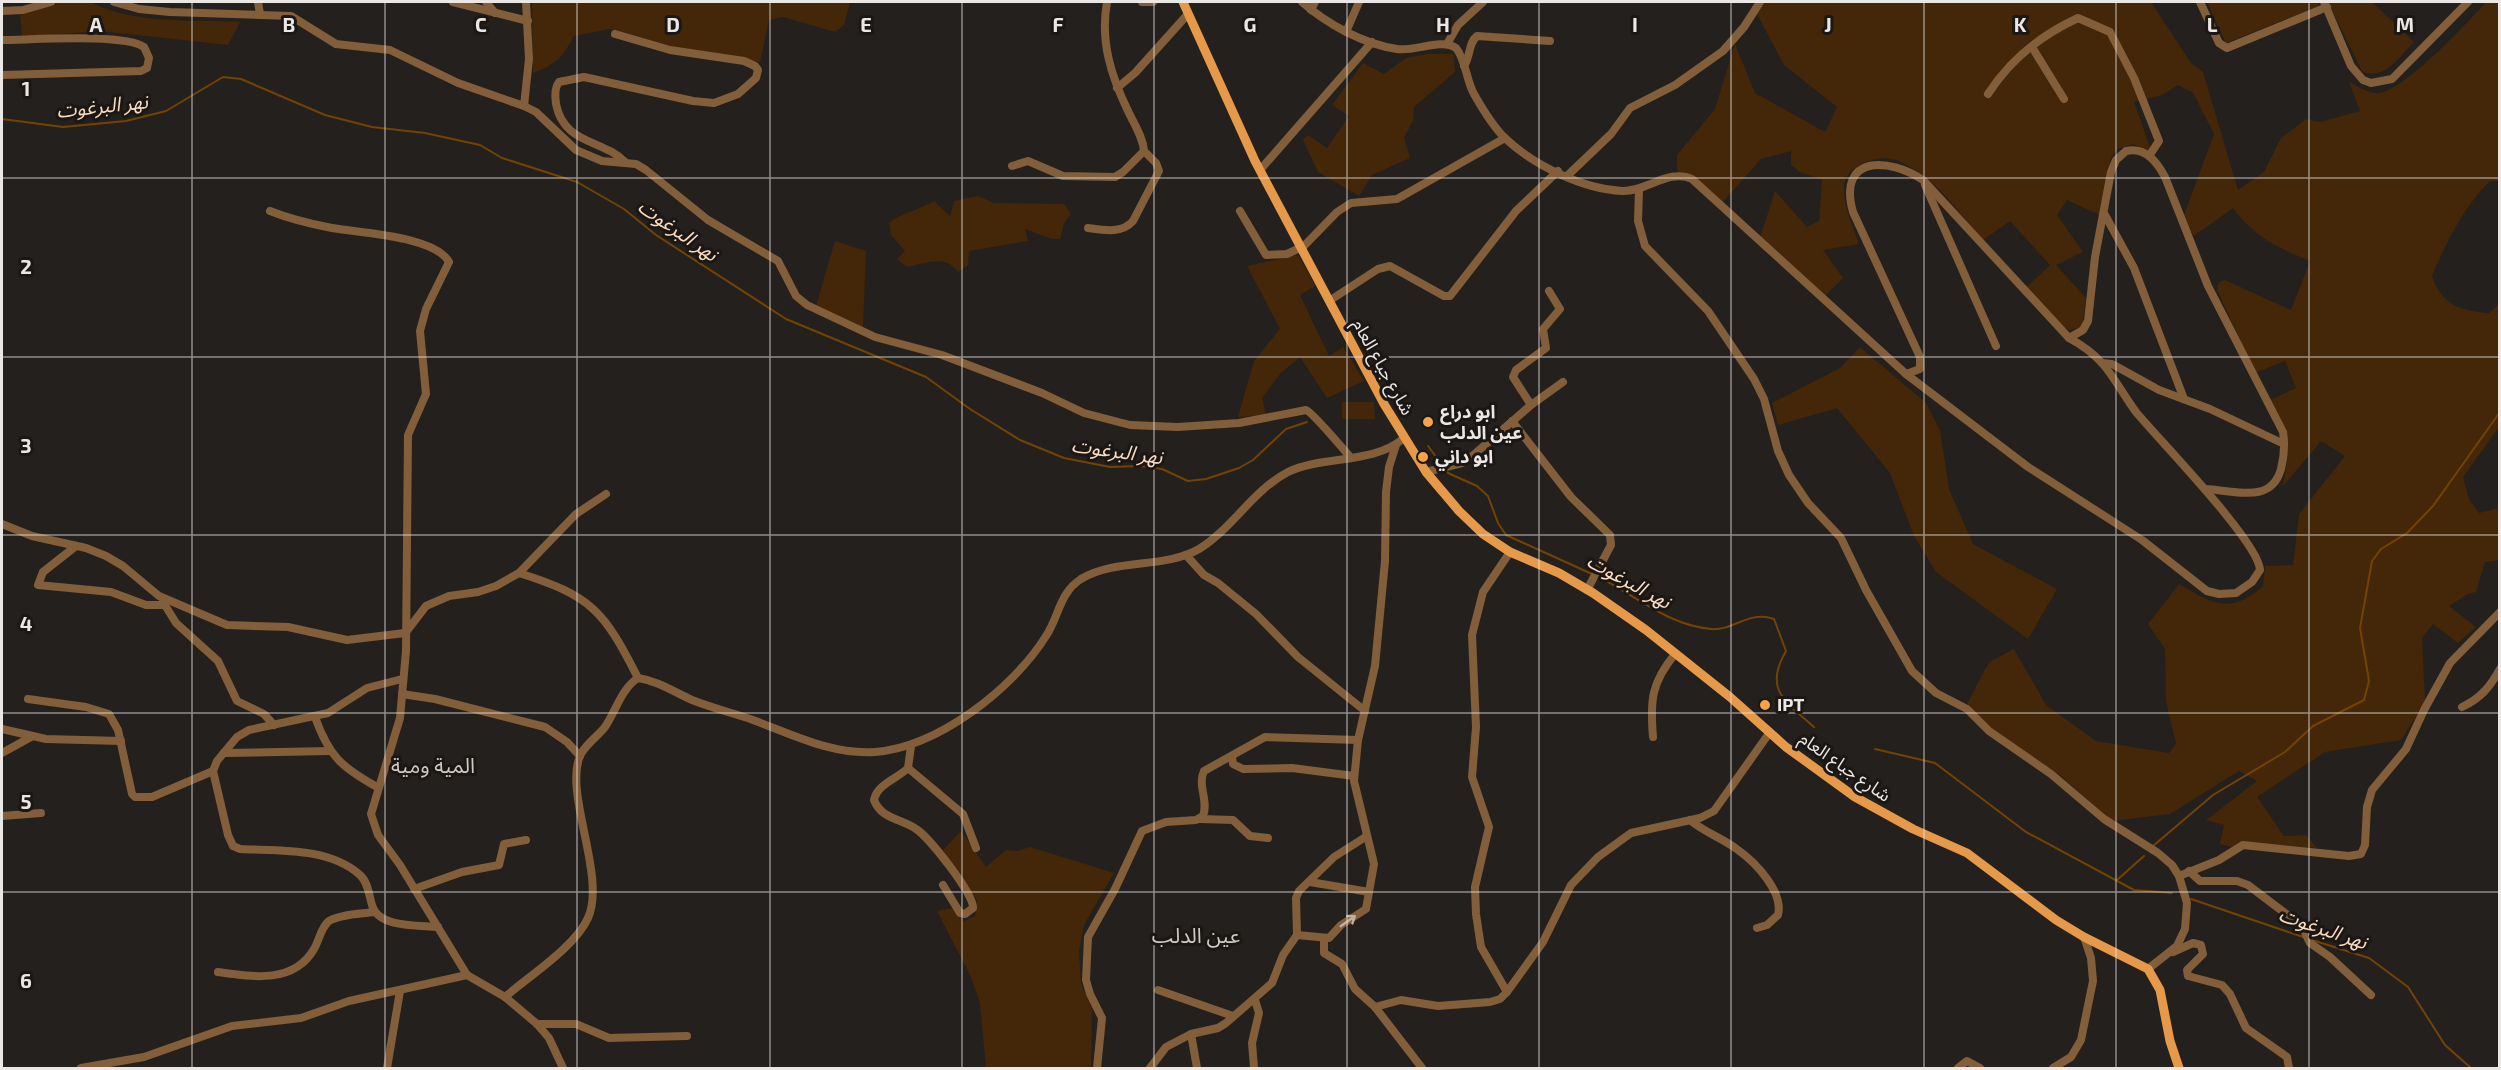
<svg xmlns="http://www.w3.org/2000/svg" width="2501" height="1070" font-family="'Exo 2','Noto Sans Arabic',sans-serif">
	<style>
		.green { fill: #432708 }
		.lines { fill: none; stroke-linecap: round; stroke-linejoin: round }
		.stream { stroke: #744303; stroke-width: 2 }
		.minor { stroke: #835e3a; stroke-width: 8 }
		.major { stroke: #e69a49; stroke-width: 9 }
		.oneway { stroke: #c1b0a1 }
		.grid { fill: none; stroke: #eae7e5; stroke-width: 1.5; stroke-opacity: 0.55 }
		.poi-dot { fill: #f6a247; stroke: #1b1714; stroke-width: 2 }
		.labels { text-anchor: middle; stroke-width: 6; stroke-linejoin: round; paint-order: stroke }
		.street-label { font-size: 18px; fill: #eae7e5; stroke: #1b1714 }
		.poi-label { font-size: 18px; font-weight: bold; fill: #eae7e5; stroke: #1b1714; text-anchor: start }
		.water-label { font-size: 20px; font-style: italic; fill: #fadbbf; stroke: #1b1714 }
		.quarter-label { font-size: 21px; fill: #cec9c4; stroke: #1b1714 }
		.grid-label { font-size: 20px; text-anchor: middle; font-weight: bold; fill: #eae7e5; stroke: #1b1714; stroke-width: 6; stroke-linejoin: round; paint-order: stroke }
	</style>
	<rect width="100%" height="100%" fill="#24201d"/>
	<g class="green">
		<path d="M90,2C137,25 190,19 240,22L228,45L100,31L22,37L20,15L58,3Z"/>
		<path d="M532,2H850L844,25L835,32L783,17L769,20L760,62L664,45L610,29L574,36C562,58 557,64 533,73Z"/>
		<path d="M1763,2H2151L2191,63L2203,72L2238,190L2264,172L2281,138L2306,119L2320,122L2360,111L2349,82C2357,86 2367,92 2375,93C2399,97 2469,21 2486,2H2499V181H2490C2463,208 2447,241 2432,276C2442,305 2460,311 2489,313L2499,304V427L2463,477L2469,499L2479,513L2499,508V560L2485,562L2476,592L2468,594L2449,606L2476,627L2458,643L2433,624L2422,638L2425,702L2401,740L2325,752L2257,797L2284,836L2306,835L2317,848L2247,843L2231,847L2220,844L2224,825L2206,820L2257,781L2239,771L2170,814L2112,821L2061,776L1987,727L1967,704L1989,662L2014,649L2046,705L2096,741L2169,753L2176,744L2166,701L2165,649L2148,624L2179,584C2212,604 2231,615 2263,586L2265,566L2293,565L2299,514L2345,456L2321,441L2283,486C2291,441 2290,441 2270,400L2296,388L2285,361L2255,373L2217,290L2219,282L2225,280L2291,310L2310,261C2278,248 2254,237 2233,208L2194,236L2183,218L2214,134L2193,93L2178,85L2162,95L2134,102L2150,147L2147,150L2133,144L2117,149L2111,158L2100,215L2067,200L2057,215L2083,252L2056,265L2086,298L2082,327L2069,330L2056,322L2026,288L2050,265L2010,221L1983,240C1966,221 1944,191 1924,176C1916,171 1905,163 1896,160C1877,154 1846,165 1844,186C1843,205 1853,227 1859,244L1823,250L1843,278L1825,296L1760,238L1775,191L1807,227L1819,221L1822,180L1800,172L1791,165V151L1761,159L1723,202C1708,188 1696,175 1677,171V155L1715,109L1735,44L1755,93L1825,132L1837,107L1784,65L1757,14Z"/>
		<path d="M2207,2H2317L2319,6L2226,43Z"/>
		<path d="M2328,2H2372L2414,42C2400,56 2383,82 2362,71Z"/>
		<path d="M1427,54H1453L1455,72L1414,107L1413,121L1404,138L1410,158L1372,175L1359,196L1318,172L1303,140L1308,135L1327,148L1349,116L1332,105L1363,63L1384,74L1406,58Z"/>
		<path d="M978,196L994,203L1064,204L1071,214L1064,223L1060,239H1052L1025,229L1028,241L969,251L968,265L958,272C946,254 926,263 907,267L897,259L905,251L891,235L889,223C901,213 919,210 934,201L950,216L954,201Z"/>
		<path d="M835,241L866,251L863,328L816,306Z"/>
		<path d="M1298,255L1315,286L1300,295L1329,356L1343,347L1364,381L1327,398L1300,357L1280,374L1262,398L1266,415L1238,417L1254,361L1280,329L1247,266Z"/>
		<path d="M1860,347L1926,403L1940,430L1949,489L1973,544L2057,589L2028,639L1936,572L1914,536L1890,473L1837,408L1778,425L1772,403L1840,368Z"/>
		<path d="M1342,402H1374L1375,419H1342Z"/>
		<path d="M961,831L986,867L1006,850L1018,851L1030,847L1114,873L1084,925L1079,951L1081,984L1092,1009L1091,1068H986L980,1003L971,977L937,911L952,908L964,921L975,916L977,900L943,850Z"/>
	</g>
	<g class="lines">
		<g class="stream">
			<path d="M2,119L63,127L126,121L166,111L223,77L241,79L325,115L372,127L425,133L480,145L502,158L577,182L624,209L656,235L786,319L926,377L970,409L1020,440L1064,458L1110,467L1140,466L1162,469L1188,481L1206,479L1239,468L1253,460L1286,429L1307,422"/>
			<path d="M1399,411L1404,413"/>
			<path d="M1428,446L1448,473L1477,486L1488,496L1498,523L1506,535L1592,574"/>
			<path d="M1597,576C1635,595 1667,625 1711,629C1734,631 1748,610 1774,619L1786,651C1763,690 1786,702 1814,727"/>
			<path d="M1875,749L1935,763L2026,832L2134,890L2172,893"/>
			<path d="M2153,846L2213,795L2285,752L2313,726L2364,700L2369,681L2360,628L2372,561L2381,549L2407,533L2433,506L2500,412"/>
			<path d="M2117,880L2144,856"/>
			<path d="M2191,899L2306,938"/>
			<path d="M2312,940L2369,958L2408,987L2445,1045L2471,1068"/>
		</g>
		<g class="minor">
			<path d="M114,2L139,9L170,12L291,16L336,44L390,50L458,83L524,106L536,112L576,150L602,161L636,164L646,170L708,220L778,261L796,296L807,305L875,337L942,355L1042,393L1084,413L1130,425L1178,427L1239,423L1306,410C1312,412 1345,451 1351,458"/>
			<path d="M258,2L260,14"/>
			<path d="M453,2L528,21"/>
			<path d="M486,2L495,13"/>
			<path d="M1142,2H1153"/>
			<path d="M1302,2C1327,24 1363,44 1397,49C1415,52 1441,38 1456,48C1466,60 1466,80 1474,94C1483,110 1493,127 1506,139C1535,166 1583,189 1622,191C1646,192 1669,168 1692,179L1906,374L1920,369V357L1853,212C1837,155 1889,157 1923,180L2069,338L2083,330L2088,321L2095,257L2111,172L2116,160L2126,151C2146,147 2157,162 2165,177L2208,286L2283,432C2285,444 2284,457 2281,469C2271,505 2234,490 2205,489"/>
			<path d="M2200,2L2219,43L2227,48L2327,7"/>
			<path d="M2324,2L2351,66L2363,80L2371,83L2392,79L2468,2"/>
			<path d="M1311,10L1315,2"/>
			<path d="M2,11L23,10L51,2"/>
			<path d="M1346,32L1359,2"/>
			<path d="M615,34L670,50L744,61L755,66L758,70L756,78L738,94L714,103L693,101L584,77L559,82C554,88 555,97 556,104C564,145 603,139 625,162"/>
			<path d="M2,40C29,40 125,33 144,47L149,58L147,68L141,71L2,75"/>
			<path d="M1447,44L1458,25L1483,2"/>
			<path d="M2032,47L2064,99"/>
			<path d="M1464,66C1471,56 1468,43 1477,36L1550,41"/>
			<path d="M1117,88L1135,73L1188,14"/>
			<path d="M1988,94C2010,60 2041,35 2078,18L2110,32L2134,78L2159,141L2149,156"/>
			<path d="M524,106L529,59L526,2"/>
			<path d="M1012,166L1028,161L1063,176L1115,177L1123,172L1144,151C1143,137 1134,124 1128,111C1111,76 1100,41 1107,2"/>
			<path d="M1260,170L1372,42"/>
			<path d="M1567,176L1611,134L1630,108L1675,85L1723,51L1744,27L1760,2"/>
			<path d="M1925,185L1996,346"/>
			<path d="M1639,190L1638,221L1645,246L1708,311L1754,379L1764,399L1778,451L1789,475L1808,503L1841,538L1866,590L1912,671L1936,693L1967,709L1989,731L2051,774L2104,819L2158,853L2172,865L2179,876L2187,903L2185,929L2177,946L2148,969"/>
			<path d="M270,211C290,219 311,224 332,228C360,233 435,236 449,262L426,309L420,331L426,394L408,435L406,651L400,718L371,814L378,835L400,865L467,975L505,997L537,1024L549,1038L563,1068"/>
			<path d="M1240,211L1266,255L1287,254L1300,248"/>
			<path d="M2105,215L2134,268L2184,399"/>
			<path d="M1088,228C1103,230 1122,234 1133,221L1159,171L1156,163L1144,151"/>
			<path d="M1301,249L1337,212L1351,203L1397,199L1505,138"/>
			<path d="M1329,301L1378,269L1390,266L1444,296H1450L1516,211L1558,171"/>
			<path d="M2102,363L2112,364L2159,390L2210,409L2284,444"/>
			<path d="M1906,374L2028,467L2142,540L2207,591L2219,594L2236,593L2252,582L2260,570C2259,542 2159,440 2136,412C2124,396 2115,378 2102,363C2092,352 2082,345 2069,338"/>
			<path d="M1531,405L1513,377L1516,370L1546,348L1543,329L1560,309L1549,291"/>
			<path d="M1512,421L1571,497L1610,535L1611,545L1587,590"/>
			<path d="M1426,472L1462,463L1470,458L1531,405L1563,382"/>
			<path d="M2,524L32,536L86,548L106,556L123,566L159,596L227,625L288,627L347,640L405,633"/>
			<path d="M76,546L43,572L38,585L111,592L146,605H165"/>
			<path d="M1186,555L1204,575L1218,583L1256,614L1298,657L1365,711"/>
			<path d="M519,573L576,514L606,494"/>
			<path d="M163,602L176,623L218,661L237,701L264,714L274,725"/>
			<path d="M406,632L426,606L449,596L478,592L496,586L519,573C592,596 604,611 638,678"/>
			<path d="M402,679L367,688L328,713L249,730L237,737L217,761L213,771L228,835L233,846L240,849C278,851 329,847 360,875C368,882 369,895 372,905C378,928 418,925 438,927"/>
			<path d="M402,694L435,699L545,727L567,742L580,756"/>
			<path d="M28,699L86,707L109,714L118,730L132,794L135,797H152L213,771"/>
			<path d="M2462,707C2481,698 2490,687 2500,669"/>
			<path d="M315,717C329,756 341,767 377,787"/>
			<path d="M2,729L46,739L121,741"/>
			<path d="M1653,737C1650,701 1651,683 1675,654"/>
			<path d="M911,746L908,768C897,779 877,784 874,800C881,819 902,819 916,829C929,837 974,894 973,908L965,914L960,913L943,885"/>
			<path d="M2,753L31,737"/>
			<path d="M224,753L330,751"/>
			<path d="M1232,757L1233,764L1243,769L1292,768L1354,776"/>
			<path d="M908,768L963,814L976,848"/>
			<path d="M2,816L41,813"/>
			<path d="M1200,819L1233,820L1250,836L1268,838"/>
			<path d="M1690,820C1705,833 1723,838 1738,850C1755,862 1784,892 1778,915L1767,925L1757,928"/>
			<path d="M2189,871L2200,881H2237L2248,885L2302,926L2310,943L2330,957L2371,995"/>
			<path d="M2179,876L2219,860L2243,845L2349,856L2361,854L2365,845L2367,807L2372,790L2406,749L2424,710L2450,663L2500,612"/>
			<path d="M1310,882L1369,892"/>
			<path d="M414,889L462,872L499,865L504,844L526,840"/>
			<path d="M1297,935L1329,938L1341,925L1366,909L1374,864L1354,781L1358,740L1375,666L1385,561L1386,492L1389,467L1396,445"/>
			<path d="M1324,940V953L1342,964L1355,989L1375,1007L1422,1068"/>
			<path d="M2173,952L2193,943L2201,945L2203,954L2187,970L2188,976L2222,985L2230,994L2246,1028L2287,1057L2289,1068"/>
			<path d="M218,972C252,977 294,984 314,949C319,941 321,927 329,921C341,914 361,914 374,912"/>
			<path d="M1158,990L1233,1016"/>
			<path d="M1507,992L1543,942L1571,885L1598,857L1631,833L1700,818L1714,811L1770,732"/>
			<path d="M505,997C529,976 575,947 588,918C607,876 562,790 581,754C586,744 598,736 605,727C616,711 621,689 638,678C658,681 674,692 692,700C712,708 733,713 753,720C791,734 832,755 875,752C938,747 1013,689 1046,636C1059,617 1059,593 1081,579C1116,558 1164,569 1199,549C1232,529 1253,490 1288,472C1323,455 1373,465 1404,438"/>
			<path d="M1375,1007L1401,1000L1438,1006L1490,1002L1500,999L1507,992L1481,947L1476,914L1475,887L1489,827L1472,777L1476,727L1472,635L1483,592L1510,552"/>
			<path d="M537,1024H576L609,1038L687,1036"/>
			<path d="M1191,1034L1197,1068"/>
			<path d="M81,1068L144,1057L232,1026L301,1018L349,1001L467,975"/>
			<path d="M387,1068L400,991"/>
			<path d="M1097,1068L1102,1018L1090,994L1086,980L1088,937L1115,889L1142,831L1166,822L1196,820L1203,816C1209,801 1197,785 1204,771L1265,737L1358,740"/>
			<path d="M1150,1068L1166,1047L1191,1034L1218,1028L1226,1023L1272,983L1283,955L1297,935L1296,898L1299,891L1334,857L1367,836"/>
			<path d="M1254,1068L1252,1043L1259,1013L1255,1000"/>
			<path d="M1958,1068L1967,1061L1980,1068"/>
			<path d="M2053,1068L2071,1057L2081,1040L2093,981L2091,958L2084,937"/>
		</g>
		<path class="major" d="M1183,2L1255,161L1384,404L1426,472L1459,511L1483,534L1510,552L1559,573L1593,593L1646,630L1730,697L1786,747L1855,797L1913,829L1967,853L2056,920L2084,937L2148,969L2160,990L2170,1041L2179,1068"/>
	</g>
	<defs><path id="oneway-shaft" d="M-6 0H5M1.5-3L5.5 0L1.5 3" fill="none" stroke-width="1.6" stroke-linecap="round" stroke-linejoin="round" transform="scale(1.5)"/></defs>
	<use class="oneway" href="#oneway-shaft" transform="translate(1348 921) rotate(-35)"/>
	<path class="grid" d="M192,2V1068M385,2V1068M577,2V1068M770,2V1068M962,2V1068M1154,2V1068M1347,2V1068M1539,2V1068M1731,2V1068M1924,2V1068M2116,2V1068M2309,2V1068M2,178H2500M2,357H2500M2,535H2500M2,713H2500M2,892H2500"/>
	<g class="poi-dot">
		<circle cx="1428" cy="422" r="6"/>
		<circle cx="1423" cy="457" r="6"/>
		<circle cx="1765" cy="705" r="6"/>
	</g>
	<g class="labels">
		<g class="street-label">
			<text transform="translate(1383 367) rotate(61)" y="6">شارع جباع العام</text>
			<text transform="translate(1845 767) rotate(35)" y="6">شارع جباع العام</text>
		</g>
		<g class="poi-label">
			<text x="1440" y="418">ابو دراع<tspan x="1440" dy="21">عين الدلب</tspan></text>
			<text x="1435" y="463">ابو داني</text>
			<text x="1777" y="711">IPT</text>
		</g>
		<g class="water-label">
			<text transform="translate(102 106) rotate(-6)" y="7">نهر البرغوت</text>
			<text transform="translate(678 230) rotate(35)" y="7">نهر البرغوت</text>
			<text transform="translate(1117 451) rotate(8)" y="7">نهر البرغوت</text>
			<text transform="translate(1629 581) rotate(29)" y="7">نهر البرغوت</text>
			<text transform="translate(2323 928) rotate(19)" y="7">نهر البرغوت</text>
		</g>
		<g class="quarter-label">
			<text x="433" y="773">المية ومية</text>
			<text x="1196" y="943">عين الدلب</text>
		</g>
	</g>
	<g class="grid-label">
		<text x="96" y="32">A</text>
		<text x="289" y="32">B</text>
		<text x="481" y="32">C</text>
		<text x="673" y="32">D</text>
		<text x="866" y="32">E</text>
		<text x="1058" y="32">F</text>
		<text x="1250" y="32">G</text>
		<text x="1443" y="32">H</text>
		<text x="1635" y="32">I</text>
		<text x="1828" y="32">J</text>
		<text x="2020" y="32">K</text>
		<text x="2212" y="32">L</text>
		<text x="2405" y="32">M</text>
		<text x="26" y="96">1</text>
		<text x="26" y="274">2</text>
		<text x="26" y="453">3</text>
		<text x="26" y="631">4</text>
		<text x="26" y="809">5</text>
		<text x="26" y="988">6</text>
	</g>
	<rect width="2501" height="1070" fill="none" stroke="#eae7e5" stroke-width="6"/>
</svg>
